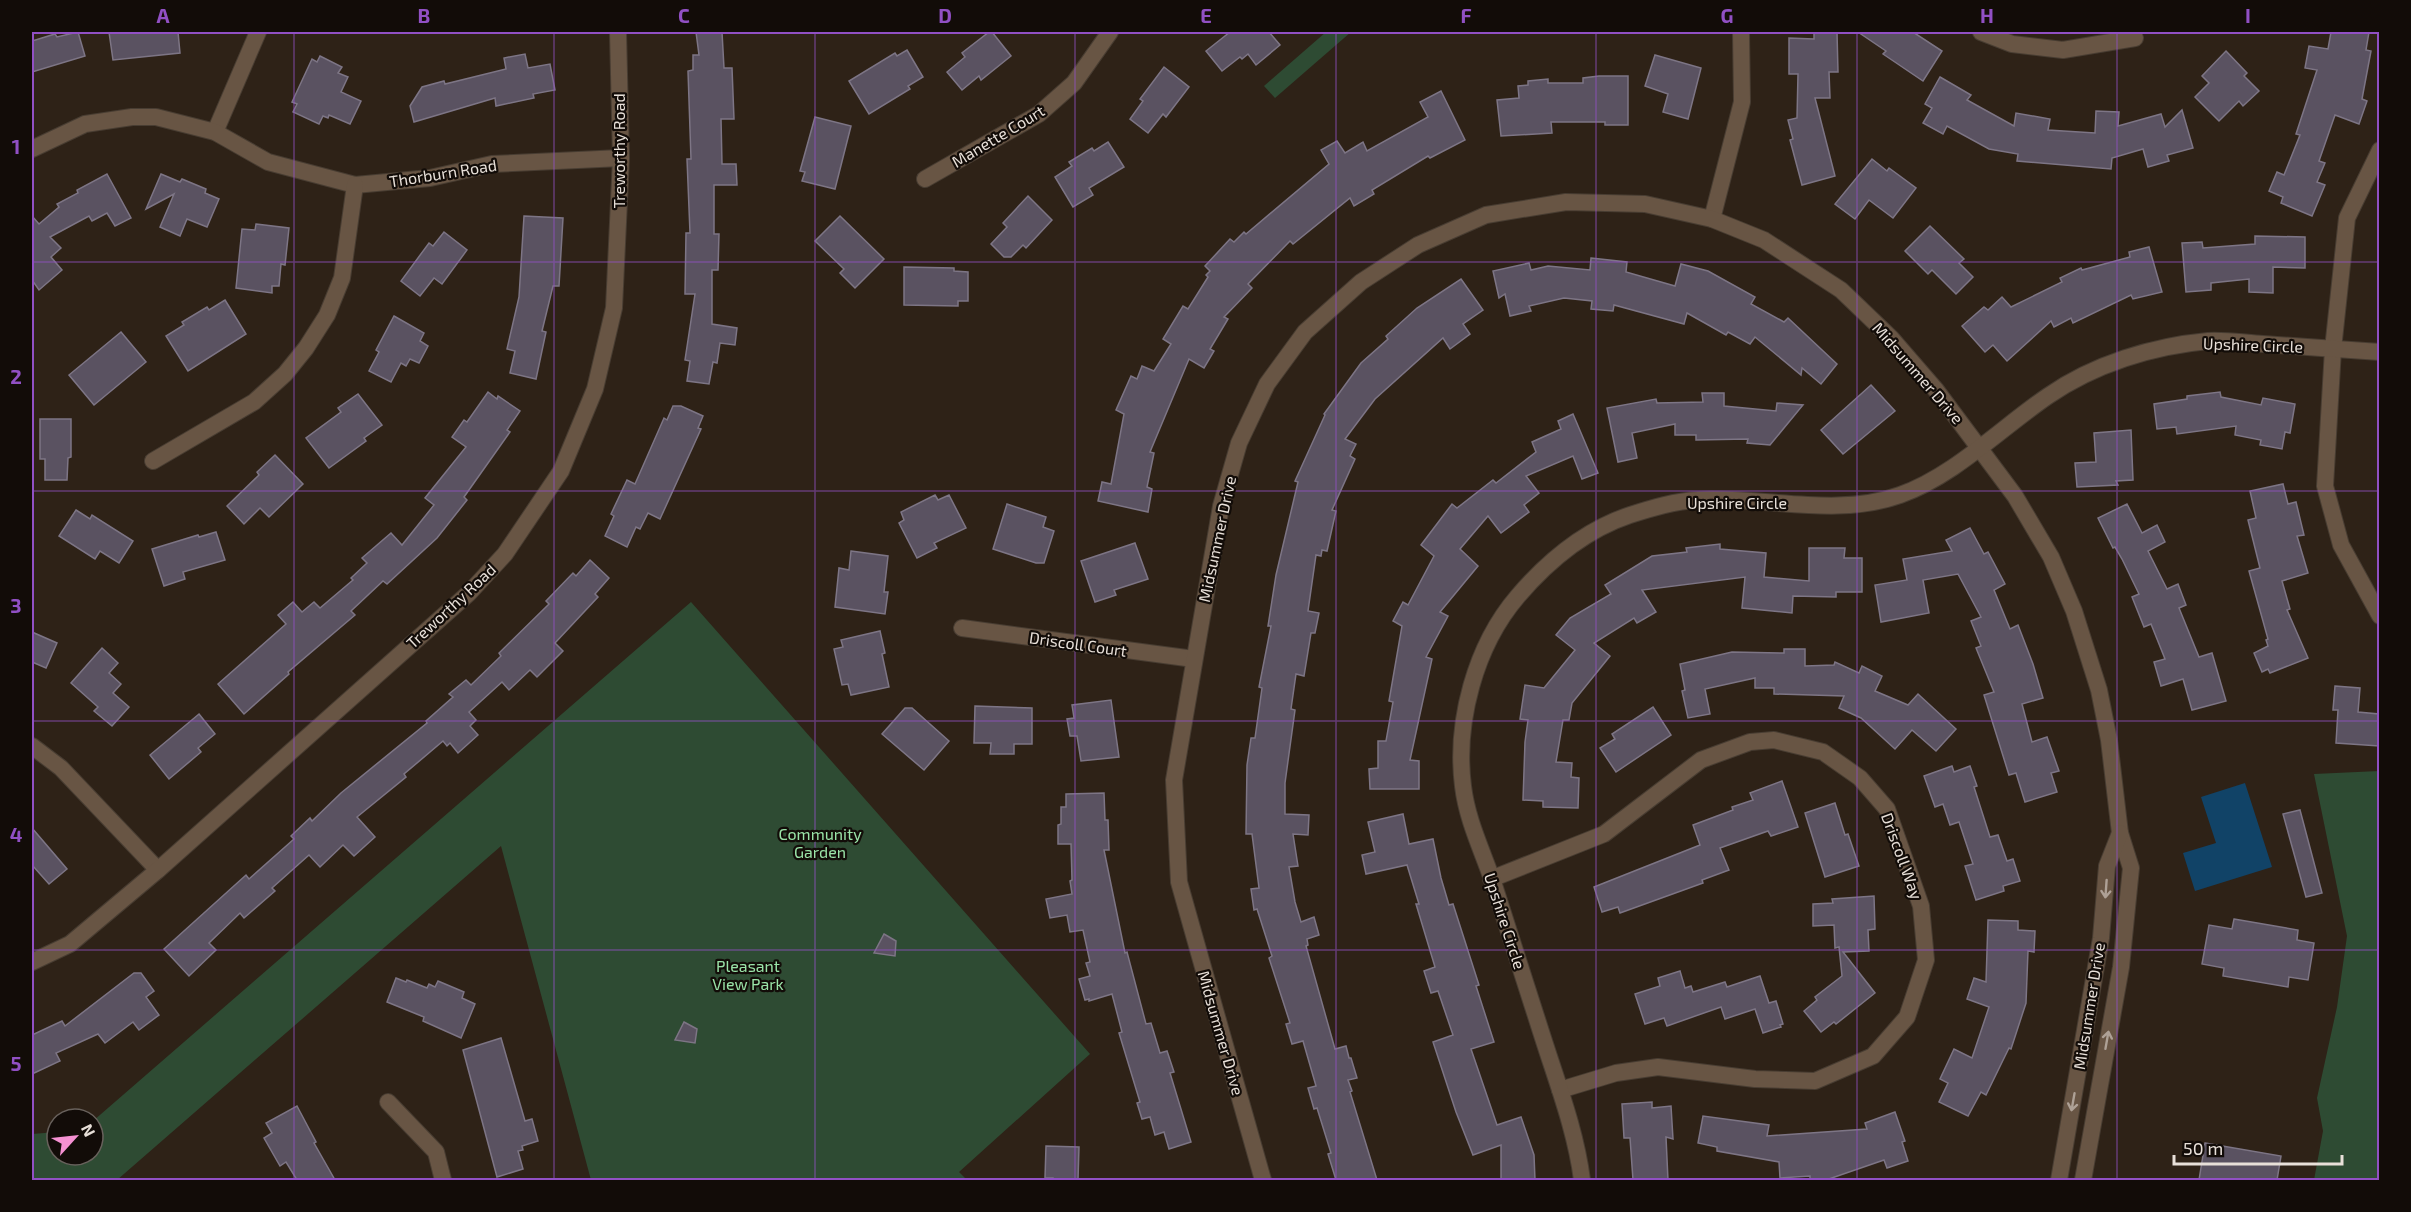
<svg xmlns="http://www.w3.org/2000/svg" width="2411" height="1212" font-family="'Exo 2',sans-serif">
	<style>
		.green { fill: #2e4b33 }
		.water { fill: #114367 }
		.building { fill: #5a5261; stroke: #7d7585; stroke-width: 1.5 }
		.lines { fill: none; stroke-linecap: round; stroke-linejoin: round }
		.minor-casing { stroke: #483d32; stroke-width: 18 }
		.minor { stroke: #685544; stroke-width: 16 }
		.oneway { stroke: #aea196 }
		.grid { fill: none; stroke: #9150c4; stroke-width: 1.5; stroke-opacity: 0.55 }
		.labels { text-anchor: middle; stroke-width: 4.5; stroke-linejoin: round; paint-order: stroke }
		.street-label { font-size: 16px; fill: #e8e0d9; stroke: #120c08 }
		.park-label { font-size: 16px; fill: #9ae4a8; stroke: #120c08 }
		.neatline { fill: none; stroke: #9150c4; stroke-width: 2 }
		.grid-label { font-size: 20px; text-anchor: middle; font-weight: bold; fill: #9150c4 }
	</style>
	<rect width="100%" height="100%" fill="#2e2217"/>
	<g class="green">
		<path d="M1326,32H1351L1275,98L1264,86Z"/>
		<path d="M691,602L1090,1054L959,1172L967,1180H591L501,846L117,1180H32V1134L57,1132V1155H93V1121Z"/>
		<path d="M2379,771V1180H2314L2323,1131L2317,1098L2337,1007L2347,936L2314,774Z"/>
	</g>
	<path class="water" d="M2245,783L2272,867L2195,891L2183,853L2216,843L2201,797Z"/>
	<g class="building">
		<path d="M78,32L85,56L32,72V41L55,34L57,37Z"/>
		<path d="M109,32H178L180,53L113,60Z"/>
		<path d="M696,32H722L724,68H732L734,119H721L722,164H736L737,185H714V234H719L718,270H712V324L737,328L735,345L720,343L717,363L713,362L709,384L687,381L690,361L685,360L695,294H685L686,233H690L687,159H691L688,71L693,70V55H699Z"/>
		<path d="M989,32H992L1011,56L981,80L979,76L962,90L947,72L965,57L962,53Z"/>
		<path d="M1230,32H1269L1280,45L1256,65L1248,54L1242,59L1240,57L1222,71L1206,51Z"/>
		<path d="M1814,32H1837L1838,72H1829L1830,98H1815L1835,176L1802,185L1790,140L1793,139L1788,120L1797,118L1798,74H1789V38L1814,39Z"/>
		<path d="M1858,32H1913L1942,51L1923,81L1883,54L1886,51Z"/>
		<path d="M2331,32H2369L2366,50L2371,51L2362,99L2367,101L2359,124L2335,115L2319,161L2325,163L2317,182L2325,185L2312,216L2281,203L2283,197L2269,191L2277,172L2284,175L2300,135L2296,134L2317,70L2305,68L2309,46L2328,49Z"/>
		<path d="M907,50L923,77L908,86L910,89L869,114L849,81L895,53L897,56Z"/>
		<path d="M2226,51L2247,73L2244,76L2259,91L2243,106L2239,101L2219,121L2195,97L2209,83L2202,76Z"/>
		<path d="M525,54L528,68L550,64L555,90L533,94L534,98L496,106L495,98L414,122L410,106L422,87L444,81L445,84L506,69L504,58Z"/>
		<path d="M1655,55L1701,68L1688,119L1663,112L1668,94L1645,86Z"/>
		<path d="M320,56L342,67L338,73L348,77L341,92L361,101L350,124L329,115L328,118L323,116L319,124L293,112L297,104L292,102L312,59L317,62Z"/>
		<path d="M1164,67L1189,87L1166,117L1163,114L1148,133L1130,119L1143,101L1140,99Z"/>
		<path d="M1599,76H1628V125H1605V122H1551L1552,133L1501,136L1497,100L1519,98L1518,86L1528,85V81L1548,79V83H1583V78Z"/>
		<path d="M1940,77L1971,95L1967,100L2014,126L2016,113L2050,119L2048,130L2095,133L2096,111L2119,112L2118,126L2161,114L2165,127L2182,110L2193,148L2167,155L2169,161L2148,167L2143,149L2112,158L2111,169L2017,161L2018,154L1989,149L1947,126L1943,134L1923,123L1932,108L1925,104Z"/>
		<path d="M1441,91L1465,140L1430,158L1428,156L1372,190L1374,194L1354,206L1350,198L1293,244L1290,241L1248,284L1252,288L1224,317L1228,319L1210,349L1214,351L1204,368L1189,359L1150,452L1154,453L1147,487L1152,489L1148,512L1098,501L1102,482L1111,484L1124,414L1116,410L1131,376L1137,379L1142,366L1154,371L1171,344L1163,339L1183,306L1188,309L1208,277L1206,275L1210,271L1205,266L1230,239L1234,242L1244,232L1246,234L1329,164L1321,150L1337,141L1345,153L1363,142L1367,151L1428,117L1420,102Z"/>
		<path d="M815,117L851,126L835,189L802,181L805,172L800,171Z"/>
		<path d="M1108,142L1124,167L1089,188L1093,195L1073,207L1055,177L1072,166L1069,162L1092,148L1094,151Z"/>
		<path d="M1872,159L1887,171L1889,168L1916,188L1893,218L1869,200L1855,219L1835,204Z"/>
		<path d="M107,174L131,218L115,226L107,213L92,221L89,216L50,237L61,248L51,257L62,270L39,290L32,280V216L39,224L59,207L57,204L78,193L77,190Z"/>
		<path d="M161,174L180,182L182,179L206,189L205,193L219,199L207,227L187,219L180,236L160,227L174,194L146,209Z"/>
		<path d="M1028,196L1052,220L1026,248L1023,245L1011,257H1004L991,244L1007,227L1003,223Z"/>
		<path d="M524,216L563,218L559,286H553L542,331L546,332L536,379L510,373L515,351L507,349L519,297Z"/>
		<path d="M840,216L884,259L855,288L840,273L844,269L815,241Z"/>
		<path d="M256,224L289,228L285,265L281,264L279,286H272V293L236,288L242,229L255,230Z"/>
		<path d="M1930,226L1964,259L1959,263L1973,277L1956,294L1932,270L1928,274L1905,251Z"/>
		<path d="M444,232L467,250L442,284L434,278L420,296L401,281L429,243L433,246Z"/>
		<path d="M2255,236L2305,237V268L2273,267V293L2249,292V279L2211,283V290L2186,292L2182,243L2202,242L2203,248L2255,244Z"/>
		<path d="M2149,247L2162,292L2133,299L2131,295L2073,323L2071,318L2054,327L2051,321L2007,361L1993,345L1985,352L1962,326L1984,307L1988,310L2002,297L2011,307L2062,282L2060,278L2081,268L2082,270L2130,257L2129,252Z"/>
		<path d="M1591,258L1627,262L1626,272L1675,286L1681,264L1708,271L1755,297L1751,304L1784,322L1788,318L1837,364L1821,384L1802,368L1801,375L1755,337L1750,344L1728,332L1726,335L1687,313L1684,324L1614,305L1613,311L1591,309L1592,301L1564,298L1529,306L1531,311L1510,316L1505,294L1499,298L1493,271L1529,263L1531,270L1548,266L1590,270Z"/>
		<path d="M904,267L954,268V271L968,272V301H958V306L904,305Z"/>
		<path d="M1461,279L1483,310L1463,324L1470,334L1450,349L1443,338L1375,399L1345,439L1356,444L1350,456L1355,459L1332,510L1336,511L1327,551L1322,550L1321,556L1316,555L1308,611L1319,613L1315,633H1311L1304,676L1296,674L1291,709L1295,710L1285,783V814L1309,815L1308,835L1293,834L1298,866L1289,867L1295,902L1301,922L1314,917L1319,935L1307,939L1308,945L1306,946L1335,1049L1346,1046L1349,1058H1351L1357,1078L1348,1080L1352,1091L1350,1092L1377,1180H1336L1328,1154L1331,1153L1317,1108L1314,1109L1308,1088L1316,1086L1303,1041L1292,1044L1286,1024L1290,1023L1269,958L1272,956L1257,909L1254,910L1251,889L1259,888L1252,834H1246L1247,765L1251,738H1255L1262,688L1259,687L1271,626H1268L1276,575L1298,482L1295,481L1325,415L1324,414L1361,363L1388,339L1386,336L1417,308Z"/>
		<path d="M225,300L246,334L188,371L166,336L184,325L182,322L207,307L209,310Z"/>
		<path d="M394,316L424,333L420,341L428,346L419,363L410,359L406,366L401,363L391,382L369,371L379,352L376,350Z"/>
		<path d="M121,332L146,362L94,405L69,375Z"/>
		<path d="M1871,385L1895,411L1843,454L1821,430Z"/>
		<path d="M488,392L497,399L498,396L520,411L507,430L510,432L464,497L467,500L437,538L387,584L383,581L351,611L355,615L288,672L289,674L244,714L218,684L286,624L278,615L293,602L302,612L314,602L320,608L353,580L351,578L367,563L362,558L391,533L402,545L434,505L425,498L466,447L452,437L464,420L467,422Z"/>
		<path d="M2220,392L2221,397L2261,405L2263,398L2295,404L2290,433L2285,432L2282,449L2260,445L2261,440L2235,435L2236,426L2177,434L2176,427L2157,429L2154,404L2187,399V396Z"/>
		<path d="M1702,393H1724V406L1776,411L1777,403L1803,405L1770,445L1747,443L1748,439L1696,440V435H1675V424L1632,433L1637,458L1618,462L1607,408L1656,399L1657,403L1703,402Z"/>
		<path d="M358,394L382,425L364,438L366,441L329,468L306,438L341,412L338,408Z"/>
		<path d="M673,406H681L703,416L698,428L701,429L660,519L648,513L640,529L636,527L627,547L605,536L614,516L611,514L627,480L635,484L664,418L667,420Z"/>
		<path d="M1573,414L1598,473L1582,479L1573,456L1526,476L1539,493L1524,505L1529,512L1501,533L1488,516L1460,549L1478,566L1440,612L1448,616L1426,657L1432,659L1410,760L1419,761V789H1370L1369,769L1378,768V741H1386L1393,702L1389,701L1402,626L1393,621L1403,602L1408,605L1434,556L1421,545L1452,504L1457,508L1493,480L1496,483L1536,452L1532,442L1561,429L1558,421Z"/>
		<path d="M40,419H71V457L68,458L67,480H45V459H40Z"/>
		<path d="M2131,430L2133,480L2116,481L2118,485L2077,487L2075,463L2096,462L2094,433Z"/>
		<path d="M275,455L303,484L269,517L260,508L244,524L227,506L259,475L257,472Z"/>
		<path d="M2283,484L2288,504L2296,502L2304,535L2297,536L2308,573L2282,581L2290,609L2287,610L2308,658L2270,673L2268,669L2262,672L2254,653L2268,646L2266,640L2268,639L2249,571L2260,568L2248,520L2256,518L2250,491Z"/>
		<path d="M935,495L938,500L949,495L966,528L934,543L937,548L917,558L899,523L904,520L901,512Z"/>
		<path d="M1007,504L1046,517L1043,527L1054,531L1044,563H1036L993,549Z"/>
		<path d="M2127,504L2142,533L2157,525L2165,542L2148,551L2167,589L2178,584L2186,605L2179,608L2199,657L2212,653L2226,701L2192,710L2183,679L2161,686L2154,662L2165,659L2151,624L2144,627L2132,597L2139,594L2122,559L2115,547L2113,548L2098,518Z"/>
		<path d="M76,510L90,519L92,515L133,541L119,563L100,551L95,559L59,536Z"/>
		<path d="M1970,528L1984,554L1988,552L2005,584L1994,590L2010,629L2018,625L2033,664L2043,698L2022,704L2032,742L2047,737L2059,771L2051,773L2057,792L2025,802L2016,773L2009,775L1984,695L1994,692L1976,648L1981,646L1971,621L1981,617L1958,574L1923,580L1929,613L1881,622L1875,585L1907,580L1903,559L1952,551L1946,540Z"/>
		<path d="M216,532L225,560L183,572L185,579L164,586L152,549L198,535L199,537Z"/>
		<path d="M1135,543L1148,579L1114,590L1116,595L1095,602L1081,561Z"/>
		<path d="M1720,544V549L1766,553L1764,577L1809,581V548H1845L1844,558H1862V592H1836V597L1793,596L1792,613L1742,608L1745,577L1642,590L1656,612L1637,623L1634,618L1594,643L1610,656L1572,703L1569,720H1563L1556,762L1572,763L1571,777L1579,778L1578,808L1543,807V801L1523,800L1525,742L1528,720L1520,719L1525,685L1544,688L1575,650L1556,635L1570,618L1611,594L1605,585L1652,556L1687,552L1686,548Z"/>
		<path d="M851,551L888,556L884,592H888L885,614L835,607L839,568L849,570Z"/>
		<path d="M590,560L609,578L595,594L598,597L555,643L563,651L537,677L530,670L509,690L502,682L469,712L476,720L470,726L478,735L458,753L450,743L447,746L443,741L404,774L406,777L357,817L375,837L354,856L343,845L320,867L309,855L272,888L275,891L244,918L240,913L209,943L216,950L189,976L164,949L246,875L249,879L294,839L291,836L310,818L312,821L341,793L427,723L426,721L453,697L449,694L466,680L471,685L501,656L499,653L549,604L546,601L573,573L576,576Z"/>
		<path d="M880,631L885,653L882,654L889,687L851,695L848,684L842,685L834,649L843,647L841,640Z"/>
		<path d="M32,632L57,643L46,668L32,662Z"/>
		<path d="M102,648L118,663L109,673L121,684L113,693L129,707L112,726L94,711L98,707L71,683Z"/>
		<path d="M1784,649H1805V666L1834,665L1835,662L1859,673L1862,666L1882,676L1875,691L1908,705L1918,694L1956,729L1936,751L1912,730L1895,749L1861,718L1839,708L1844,696L1774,694V688H1755V678L1705,689L1710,714L1688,718L1682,691L1685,690L1680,664L1732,652L1784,653Z"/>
		<path d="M2335,686L2360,688L2358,712L2379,714V746L2336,743L2338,710H2333Z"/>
		<path d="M1111,700L1119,757L1081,761L1077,736H1070L1067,719L1074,718L1072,705Z"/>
		<path d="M975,706L1032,708V744H1014V754H990L991,743H974Z"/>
		<path d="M1653,707L1671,735L1616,772L1600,748L1615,739L1612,734Z"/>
		<path d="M905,708H912L949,741L924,770L882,734Z"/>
		<path d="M199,714L215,734L198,748L201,752L169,779L150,755Z"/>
		<path d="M1952,766L1954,772L1970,766L1977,786L1974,787L1990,837L1998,835L2007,861L2013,859L2020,881L2003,886L2004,891L1976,900L1965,866L1973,864L1959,822L1950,825L1943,804L1935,807L1924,776Z"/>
		<path d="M1782,781L1798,827L1771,836L1768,831L1720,848L1729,870L1702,880L1703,883L1620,913L1618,907L1602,912L1594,887L1700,845L1693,825L1733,810L1732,807L1753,800L1750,793Z"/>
		<path d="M1104,793L1105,820H1108L1109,850H1104L1125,953L1127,952L1146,1024L1151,1023L1160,1053L1167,1051L1174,1072L1170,1073L1191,1142L1169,1149L1164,1132L1155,1135L1150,1117L1142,1119L1137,1103L1140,1102L1119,1033L1122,1032L1112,994L1089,1001V999L1085,1000L1079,979L1090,976L1086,963L1090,962L1083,930L1070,932L1067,915L1050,918L1046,899L1072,894L1070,881L1072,880L1071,844H1058V825L1061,824V807H1066V794Z"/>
		<path d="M1835,803L1845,835L1848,834L1859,866L1825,877L1805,813Z"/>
		<path d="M2300,810L2322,893L2306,897L2283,814Z"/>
		<path d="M1403,814L1409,844L1433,839L1441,878L1449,905L1453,904L1479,985L1476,986L1494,1042L1471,1049L1497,1125L1521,1117L1534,1155L1535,1180H1501V1145L1473,1155L1456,1112L1433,1042L1453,1035L1438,991L1431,993L1424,971L1435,967L1416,904H1419L1407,865L1366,874L1362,855L1375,852L1368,822Z"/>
		<path d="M32,828L67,869L49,884L32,865Z"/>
		<path d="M1874,896L1875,929L1868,930L1869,951L1843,952L1875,993L1836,1024L1834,1022L1821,1032L1804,1011L1817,1000L1815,997L1842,976L1839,947L1835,948L1834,925L1813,926V904L1833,903L1832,899Z"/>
		<path d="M2234,919L2298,930L2297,940L2314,943L2308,980L2289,977L2288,987L2223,976L2224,968L2202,964L2209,925L2232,929Z"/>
		<path d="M1988,920L2018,921V930L2035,931L2034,952L2028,951L2026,1003L2011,1049L2009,1048L1986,1095L1981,1092L1968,1116L1939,1102L1948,1083L1940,1079L1954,1049L1972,1058L1989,1007L1967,999L1974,978L1986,982Z"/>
		<path d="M884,934L896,941L895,956L874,953Z"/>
		<path d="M1680,971L1685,988L1691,986L1693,992L1725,982L1727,987L1760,976L1769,1003L1776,1001L1783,1024L1780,1025L1781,1027L1763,1033L1755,1009L1725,1019L1721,1007L1667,1026L1664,1018L1645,1024L1635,994L1660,986L1658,978Z"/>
		<path d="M134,973H141L154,991L146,997L159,1015L139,1030L133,1022L105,1043L98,1034L56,1053L60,1061L32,1074V1035L62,1021L65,1026Z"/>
		<path d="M396,978L406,982L407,980L427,988L429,984L435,987L438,981L464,992L462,998L475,1004L461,1038L423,1021L424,1017L387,1002Z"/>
		<path d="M684,1022L697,1029L695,1043L675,1040Z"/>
		<path d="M501,1038L525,1121L532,1119L538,1141L522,1146L523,1150L518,1151L523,1169L497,1177L463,1050Z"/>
		<path d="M1652,1102V1108L1671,1106L1673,1139L1666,1137L1668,1180H1633L1630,1138H1624L1622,1104Z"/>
		<path d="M297,1106L316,1142L314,1143L335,1180H297L286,1162L280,1166L264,1138L272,1133L266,1123Z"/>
		<path d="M1895,1112L1905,1141L1902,1142L1908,1161L1887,1168L1884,1160L1826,1180H1810V1176L1780,1178L1779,1162L1717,1151V1147L1698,1143L1703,1116L1769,1125L1767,1136L1867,1129L1865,1123Z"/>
		<path d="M2205,1143L2281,1156L2277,1180H2199Z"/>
		<path d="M1046,1146L1079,1147L1078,1180H1053V1178H1045Z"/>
	</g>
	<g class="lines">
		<g class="minor-casing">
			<g id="minor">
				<path d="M1981,32L2012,44L2063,50L2135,38"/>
				<path d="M215,132L258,32"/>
				<path d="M32,149L85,124L132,117H156L215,132L268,162L355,185L430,178L492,164L621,158"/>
				<path d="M2380,150L2347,218L2333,349L2325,486L2341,545L2380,616"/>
				<path d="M925,179L1039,114L1074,83L1110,32"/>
				<path d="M1712,219L1742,102L1741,32"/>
				<path d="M153,461L254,402L285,374L306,348L327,315L342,278L355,185"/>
				<path d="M962,628L1194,659"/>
				<path d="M32,746L61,768L158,870"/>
				<path d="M1491,879L1604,834L1701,760L1750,742L1774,740L1823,752L1860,778L1887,809L1921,906L1926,960L1907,1017L1873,1056L1815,1081L1755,1079L1658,1067L1616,1073L1560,1090"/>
				<path d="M32,962L70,944L158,870L469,593L505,554L561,471L595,389L614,308L621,158L618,32"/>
				<path d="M388,1102L436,1152L443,1180"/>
				<path d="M1263,1180L1179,882L1174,780L1221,506L1239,443L1267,384L1305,332L1361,282L1418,245L1486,215L1566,202L1645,204L1712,219L1764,240L1841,290L1891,338L1936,390L2015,496L2051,557L2074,611L2099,690L2109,740L2120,833L2131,868L2121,967L2083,1180"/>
				<path d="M1582,1180C1576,1132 1558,1085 1543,1038C1526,986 1510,934 1493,882C1482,850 1467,820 1463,786C1455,722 1475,646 1518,596C1548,561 1585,530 1630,515C1652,508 1675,501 1698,500C1764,496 1836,518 1900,495C1954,476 2001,428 2048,396C2094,364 2153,346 2208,341C2226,340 2245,343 2263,344C2302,347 2341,349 2380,352"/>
				<path d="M2059,1180L2101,938L2107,866L2120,833"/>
			</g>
		</g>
		<use href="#minor" class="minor"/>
	</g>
	<defs><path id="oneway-shaft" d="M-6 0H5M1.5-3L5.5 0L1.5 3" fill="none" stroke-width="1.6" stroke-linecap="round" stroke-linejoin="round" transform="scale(1.5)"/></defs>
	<g class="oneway">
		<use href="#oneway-shaft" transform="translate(2106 889) rotate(94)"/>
		<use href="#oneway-shaft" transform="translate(2107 1040) rotate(-80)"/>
		<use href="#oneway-shaft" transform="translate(2073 1102) rotate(100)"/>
	</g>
	<path class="grid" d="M294,32V1180M554,32V1180M815,32V1180M1075,32V1180M1336,32V1180M1596,32V1180M1857,32V1180M2117,32V1180M32,262H2380M32,491H2380M32,721H2380M32,950H2380"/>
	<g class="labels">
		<g class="street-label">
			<text transform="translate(998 136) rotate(-31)" y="6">Manette Court</text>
			<text transform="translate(619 151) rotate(-90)" y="6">Treworthy Road</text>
			<text transform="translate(443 173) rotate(-9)" y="6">Thorburn Road</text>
			<text transform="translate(2253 345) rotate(2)" y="6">Upshire Circle</text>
			<text transform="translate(1918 373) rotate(49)" y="6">Midsummer Drive</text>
			<text x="1737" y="509">Upshire Circle</text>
			<text transform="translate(1217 539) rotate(-78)" y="6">Midsummer Drive</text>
			<text transform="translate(451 606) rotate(-43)" y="6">Treworthy Road</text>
			<text transform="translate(1078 644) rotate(8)" y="6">Driscoll Court</text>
			<text transform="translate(1902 856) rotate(70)" y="6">Driscoll Way</text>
			<text transform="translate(1505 921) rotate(72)" y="6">Upshire Circle</text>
			<text transform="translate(2089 1006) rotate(-81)" y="6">Midsummer Drive</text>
			<text transform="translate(1221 1033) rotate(74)" y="6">Midsummer Drive</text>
		</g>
		<g class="park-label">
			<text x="820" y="840">Community<tspan x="820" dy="18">Garden</tspan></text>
			<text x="748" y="972">Pleasant<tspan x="748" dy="18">View Park</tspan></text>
		</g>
	</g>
	<rect width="2411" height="1212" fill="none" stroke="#120c08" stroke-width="66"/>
	<g transform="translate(75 1137) rotate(63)"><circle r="28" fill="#120c08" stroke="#68615c" stroke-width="1.5"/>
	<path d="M0-4.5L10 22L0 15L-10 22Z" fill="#f591d2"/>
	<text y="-9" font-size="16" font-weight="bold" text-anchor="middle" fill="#e8e0d9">N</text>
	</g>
	<path d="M2174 1155v9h168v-9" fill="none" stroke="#e8e0d9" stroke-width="3"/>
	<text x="2183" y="1155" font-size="18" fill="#e8e0d9" stroke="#120c08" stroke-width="4.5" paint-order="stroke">50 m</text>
	<rect x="33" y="33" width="2345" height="1146" class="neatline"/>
	<g class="grid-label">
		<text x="163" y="23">A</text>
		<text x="424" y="23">B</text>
		<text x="684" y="23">C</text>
		<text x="945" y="23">D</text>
		<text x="1206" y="23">E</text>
		<text x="1466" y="23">F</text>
		<text x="1727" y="23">G</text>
		<text x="1987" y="23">H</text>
		<text x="2248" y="23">I</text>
		<text x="16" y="154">1</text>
		<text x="16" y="384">2</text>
		<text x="16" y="613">3</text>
		<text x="16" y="842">4</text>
		<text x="16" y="1071">5</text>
	</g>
</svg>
